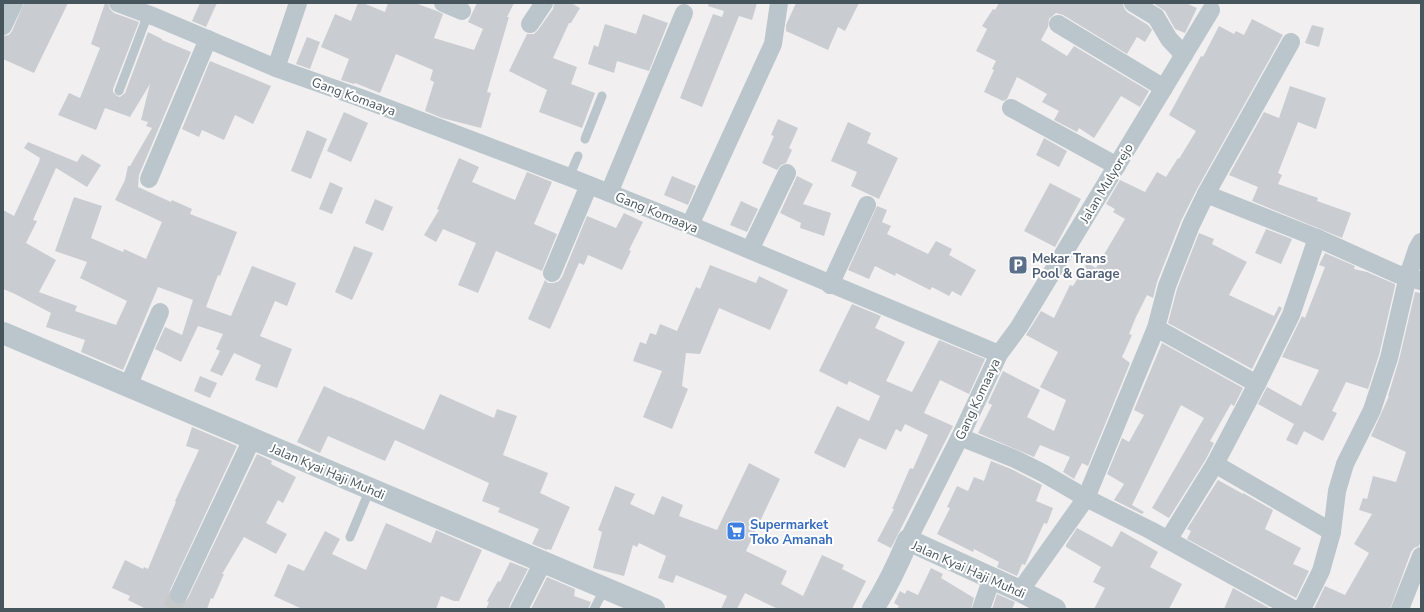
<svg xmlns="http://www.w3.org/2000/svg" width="1424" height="612" font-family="'Nunito Sans',sans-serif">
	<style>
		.building { fill: #c9cdd2 }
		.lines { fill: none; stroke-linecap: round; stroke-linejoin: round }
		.minor-tunnel { stroke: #c6c8ca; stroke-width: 18; stroke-dasharray: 18 9; stroke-linecap: butt }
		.service { stroke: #bac6cc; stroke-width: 9 }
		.minor { stroke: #bac6cc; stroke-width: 18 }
		.tertiary { stroke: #bac6cc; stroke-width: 22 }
		.labels { text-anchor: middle; stroke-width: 4; stroke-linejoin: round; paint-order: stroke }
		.street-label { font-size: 13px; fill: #47555c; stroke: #fff }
		.service-label { font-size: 13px; font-weight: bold; fill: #4e5e75; stroke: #fff; text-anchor: start }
		.shop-label { font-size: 13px; font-weight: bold; fill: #366cbe; stroke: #fff; text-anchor: start }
	</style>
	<rect width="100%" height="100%" fill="#f1efef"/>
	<g class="building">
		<path d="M24,3H68L34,73L3,59V36L9,35L12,31Z"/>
		<path d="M105,3H108L110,9L114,13L139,22L113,89V92L117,96L120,97L125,93L148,32L162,39V40L191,52L139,175L138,187L171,202L172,200L192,209L190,214L237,232L220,276L218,275L206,307L231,316L252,266L296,283L287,306L275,301L260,336L292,349L277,388L255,380L261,365L234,353L222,376L210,371L220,351L216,349L223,334L198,326L181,362L155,349L165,327L182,335L193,300L158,287L123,370L81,352L85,340L46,327L51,313L15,294L3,289V210L14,216L39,162L40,158L24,148L28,142L77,162L82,154L101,165L87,187L56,168L33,220L37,221L26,243L56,260L39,292L77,306L75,311L116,325L127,301L80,278L87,262L55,251L74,197L102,206L91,238L123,252L124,249L146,259L162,222L115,200L125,180L128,166H130L152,128L146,126L148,122L141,120L150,84L130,117L105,108L96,130L58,115L69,93L80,98L100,48L91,44Z"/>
		<path d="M200,3H217L206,27L192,21Z"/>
		<path d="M358,3H363L385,12L388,3H415L437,11L443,14L434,38L474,50L483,29L468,22L477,3H514L507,17H509L487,92L491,93L481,128L442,118L425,111L434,82L430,80L433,70L396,54L380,93L355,83L354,84L341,80L349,59L321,47L335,14L351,21Z"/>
		<path d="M554,3H571L580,8L571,23H569L553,58L577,67L571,84L595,93L582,128L539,112L547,90L509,71L527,34H534L538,30L553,9Z"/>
		<path d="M709,3H757L752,20L739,16L702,107L680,98L713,14L722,17L724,11L708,6Z"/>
		<path d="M796,3H859L845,31L838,27L828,50L786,31V25Z"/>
		<path d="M999,3H1123L1124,8L1127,12L1148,25L1152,30L1145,42L1137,37L1127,54L1063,15L1056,13L1049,19L1048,27L1041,40L1067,56L1074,46L1149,91L1140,107L1121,96L1094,138L1079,128L1077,132L1054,120L1059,111L1042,102L1047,94L1017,77L1007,99L1003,101L984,92L994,70L992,69L996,61L976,51L987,29L982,26L993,9L995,10Z"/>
		<path d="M1153,3H1186L1197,8L1185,33L1175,29L1165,11Z"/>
		<path d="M643,14L668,23L649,71L617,61L614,73L588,64L594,45L598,47L605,24L636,34Z"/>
		<path d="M1252,19L1283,35L1197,189L1181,221L1157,282L1153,298L1147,295L1136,317L1129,334L1132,335L1122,357L1130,363L1088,466L1082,463L1074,479L1063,472L1070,457L1040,445L1034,457L978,433L992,405L988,403L1003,371L1040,390L1027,417L1054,431L1066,400L1040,387L1058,352L1026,335L1041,311L1054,318L1070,285L1073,286L1087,263L1096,268L1125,219L1113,212L1115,209L1106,204L1120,180L1145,192L1157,172L1166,177L1178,158L1179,159L1196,131L1169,115L1201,56L1203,57L1219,26L1234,34L1236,31L1244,35Z"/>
		<path d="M1312,25L1324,28L1319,47L1305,43Z"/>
		<path d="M307,37L320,42L310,69L296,64Z"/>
		<path d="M210,61L271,86L253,124L235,115L224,140L202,130L199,137L182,129Z"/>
		<path d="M1290,86L1326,98L1316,129L1298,122L1278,173L1282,175L1278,184L1318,198L1317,201L1351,213L1342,238L1252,201L1258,187L1229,175L1264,112L1279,118Z"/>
		<path d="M344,112L368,123L351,162L327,151Z"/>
		<path d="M778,119L798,128L789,148L792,150L786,163L781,165L777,170L762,163L774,136L771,135Z"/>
		<path d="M848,122L871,133L867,143L898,158L879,199L851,186L857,172L831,161Z"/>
		<path d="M307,130L327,139L311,179L291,171Z"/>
		<path d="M1044,138L1067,151L1059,167L1036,155Z"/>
		<path d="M459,158L479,167L472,182L515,200L527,172L552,182L534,224L557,234L542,271L496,251L478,293L458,285L476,243L443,229L436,242L424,235L439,210L437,209Z"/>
		<path d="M672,176L696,186L688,205L664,195Z"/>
		<path d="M797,176L813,184L803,204L831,213L824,236L800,228L801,223L780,213Z"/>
		<path d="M330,182L343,188L332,214L319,209Z"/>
		<path d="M1050,183L1081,199L1055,247L1024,231Z"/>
		<path d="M375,199L393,207L383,231L365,223Z"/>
		<path d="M741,201L758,209L747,232L730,225Z"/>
		<path d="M877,206L887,210L882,222L891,226L887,234L928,254L936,241L952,249L949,255L976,270L961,296L952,291L949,296L932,287L930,290L896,273L895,276L875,266L869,279L848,270Z"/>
		<path d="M624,213L643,222L629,250L631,251L622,270L588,255L584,265L579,263L550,329L528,319L545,280L548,283H554L559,281L562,277L587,216L616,228Z"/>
		<path d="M1266,229L1292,239L1281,264L1255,253Z"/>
		<path d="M1199,233L1214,239L1212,244L1247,262L1229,295L1274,316L1279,306L1282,308L1252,369L1168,323L1177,289Z"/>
		<path d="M354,246L373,253L352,300L335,292Z"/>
		<path d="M1325,253L1355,266L1354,269L1367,272L1395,284V286L1379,355L1368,389L1346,382L1332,411L1337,413L1323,441L1304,431L1297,445L1286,440L1294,424L1258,404L1267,387L1301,406L1319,370L1282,357L1302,316L1305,318L1325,267L1319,265Z"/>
		<path d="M710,265L756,283L759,276L788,290L770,330L719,308L700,354L686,353L682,386L688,389L672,429L643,417L662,371L633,361L640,342L646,344L650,333L656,335L660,324L677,331L696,287L700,289Z"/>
		<path d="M1415,292L1421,293V541L1419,546L1414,548L1411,552L1390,609H1314L1325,586L1345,595L1369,553L1354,544L1372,514L1359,510L1363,498L1367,499L1373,476L1396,482L1406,452L1371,436L1389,396H1388L1399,360Z"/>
		<path d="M852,304L881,316L875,328L905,342L886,381L912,392L939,340L985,359L969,394L940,380L924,413L953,426L891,548L877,541L894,509H892L910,468L913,469L928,435L905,424L901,432L896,429L886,450L859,438L845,468L814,453L837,406L869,421L880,396L849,381L847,385L819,371Z"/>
		<path d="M1162,343L1243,388L1234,406L1231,404L1210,441L1214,443L1206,459L1169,518L1152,508L1204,418L1181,405L1132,505L1144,512L1142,514L1114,500L1124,484L1107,474L1122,438L1129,442L1144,415L1134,410Z"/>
		<path d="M200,376L217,383L210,398L194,391Z"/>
		<path d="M324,386L350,398V397L424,430L440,394L494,418L497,409L517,416L503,455L548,473L540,493L570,507L551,550L548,549L547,550L532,544L539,529L498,512L500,508L482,501L489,483L395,440L385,461L328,436L320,453L297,442Z"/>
		<path d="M192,427L237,446L170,590L169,595L171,600L175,604H180L185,602L188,598L257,454L272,461L271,464L296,477L283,503L278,500L266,523L287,534L276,554L244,537L222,574H224L213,599L211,598L207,609H146L128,600L130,596L112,588L125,560L143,569L144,567L148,569L176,502L175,501L199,450L186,446Z"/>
		<path d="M991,461L1011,469L1042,485L1036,501L1053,508L1047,524L1044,523L1025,565L1022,564L1017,576L997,567L999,562L974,549L973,552L937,534L950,508L947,507L957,486L968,491L974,477L984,481Z"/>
		<path d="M749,463L780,479L746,551L787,571L781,584L803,596L822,555L844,565L842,569L866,581L852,609H778L745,593L737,609H721L727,596L676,575L673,583L658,578L666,556L639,543L637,547L633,545L624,576L593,568L602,532L598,530L615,486L635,494L630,504L654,515L662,496L683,505L679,516L717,530Z"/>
		<path d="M1218,480L1243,494V493L1273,510L1265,529L1301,548L1293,564L1309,571L1296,598L1187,539L1191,531L1187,529Z"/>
		<path d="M386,523L431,543L436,530L482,550L459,601H454L441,596L436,609H302L274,596L288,564L304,571L325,531L340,539L332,554L366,570Z"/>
		<path d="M1077,528L1112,547L1121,531L1158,552L1150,567L1182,584L1169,609H1094L1105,588L1093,582L1101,567L1066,547V545Z"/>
		<path d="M510,562L528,569L510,604L509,609H486L489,602L487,601L498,581L500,582Z"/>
		<path d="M931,568L943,574L941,578L974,598L971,609H897L899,606L894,603L900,591L905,594L907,590L918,595Z"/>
		<path d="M547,577L575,589L574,596L591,602L588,609H531Z"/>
		<path d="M1233,588L1271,609H1224Z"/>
		<path d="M997,594L1015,602L1012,609H992Z"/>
	</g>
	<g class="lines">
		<path class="minor-tunnel" d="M172,609L179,594"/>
		<g class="service">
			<path d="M119,91L148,14"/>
			<path d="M585,139L602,96"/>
			<path d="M569,177L578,156"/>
			<path d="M350,537L370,489"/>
			<path d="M594,609L605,588"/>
		</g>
		<g class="minor">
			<path d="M118,3L155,17L276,68L358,97L569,177L690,225L999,354"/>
			<path d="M443,3L462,11"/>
			<path d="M1133,3L1156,17L1169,39L1184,55"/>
			<path d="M530,24L544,3"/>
			<path d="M1058,24L1164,88"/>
			<path d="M3,26L14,3"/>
			<path d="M276,68L298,3"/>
			<path d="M1011,108L1117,166"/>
			<path d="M149,179L208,39"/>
			<path d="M609,193L684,13"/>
			<path d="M1206,194L1317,238L1397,274L1421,281"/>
			<path d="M690,225L773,44L779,3"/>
			<path d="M750,250L787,173"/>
			<path d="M552,273L589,185"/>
			<path d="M830,285L867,205"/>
			<path d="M1156,328L1257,384"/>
			<path d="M128,386L160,312"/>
			<path d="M960,437L1015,459L1043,473L1086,498L1150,530L1293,609"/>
			<path d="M1215,464L1332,532"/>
			<path d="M908,540L960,437L999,354L1019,327L1211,10"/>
			<path d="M1168,540L1215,464L1257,384L1291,315L1317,238"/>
			<path d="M1020,591L1086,498L1156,328L1167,286L1191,225L1206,194L1291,42"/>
			<path d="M179,594L252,439"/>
			<path d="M519,609L543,562"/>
			<path d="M981,609L992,578"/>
			<path d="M1302,609L1321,571L1332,532L1337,491L1345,464L1372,410L1389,358L1408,276L1417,249L1421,242"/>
			<path d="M1400,609L1421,556"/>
		</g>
		<g class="tertiary">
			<path d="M3,333L654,609"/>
			<path d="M873,609C887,587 898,564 908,540L1020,591L1055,609"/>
		</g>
	</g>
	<defs>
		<g id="parking-square" transform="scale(1)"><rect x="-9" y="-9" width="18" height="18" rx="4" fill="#5c6f8a" stroke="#fff"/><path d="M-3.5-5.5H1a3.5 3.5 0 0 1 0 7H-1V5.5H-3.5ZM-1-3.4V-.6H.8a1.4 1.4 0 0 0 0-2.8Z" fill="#fff"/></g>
		<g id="supermarket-square" transform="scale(1)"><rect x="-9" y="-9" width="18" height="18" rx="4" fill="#3f7fe0" stroke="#fff"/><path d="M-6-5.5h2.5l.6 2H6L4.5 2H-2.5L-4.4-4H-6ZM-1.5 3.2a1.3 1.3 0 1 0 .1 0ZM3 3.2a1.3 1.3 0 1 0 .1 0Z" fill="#fff"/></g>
	</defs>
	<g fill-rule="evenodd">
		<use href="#parking-square" x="1018" y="265"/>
		<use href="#supermarket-square" x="736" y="531"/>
	</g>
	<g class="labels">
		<g class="street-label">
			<text transform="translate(354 96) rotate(20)" y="5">Gang Komaaya</text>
			<text transform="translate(1106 183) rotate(-59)" y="5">Jalan Mulyorejo</text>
			<text transform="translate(657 212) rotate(22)" y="5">Gang Komaaya</text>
			<text transform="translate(977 399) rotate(-65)" y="5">Gang Komaaya</text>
			<text transform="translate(328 471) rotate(23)" y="5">Jalan Kyai Haji Muhdi</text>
			<text transform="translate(969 569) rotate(24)" y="5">Jalan Kyai Haji Muhdi</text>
		</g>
		<g class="service-label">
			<text x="1032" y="263">Mekar Trans<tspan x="1032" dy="15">Pool &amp; Garage</tspan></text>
		</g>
		<g class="shop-label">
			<text x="750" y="529">Supermarket<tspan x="750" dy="15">Toko Amanah</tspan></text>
		</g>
	</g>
	<rect width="1424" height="612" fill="none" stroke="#47555c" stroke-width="8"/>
</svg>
